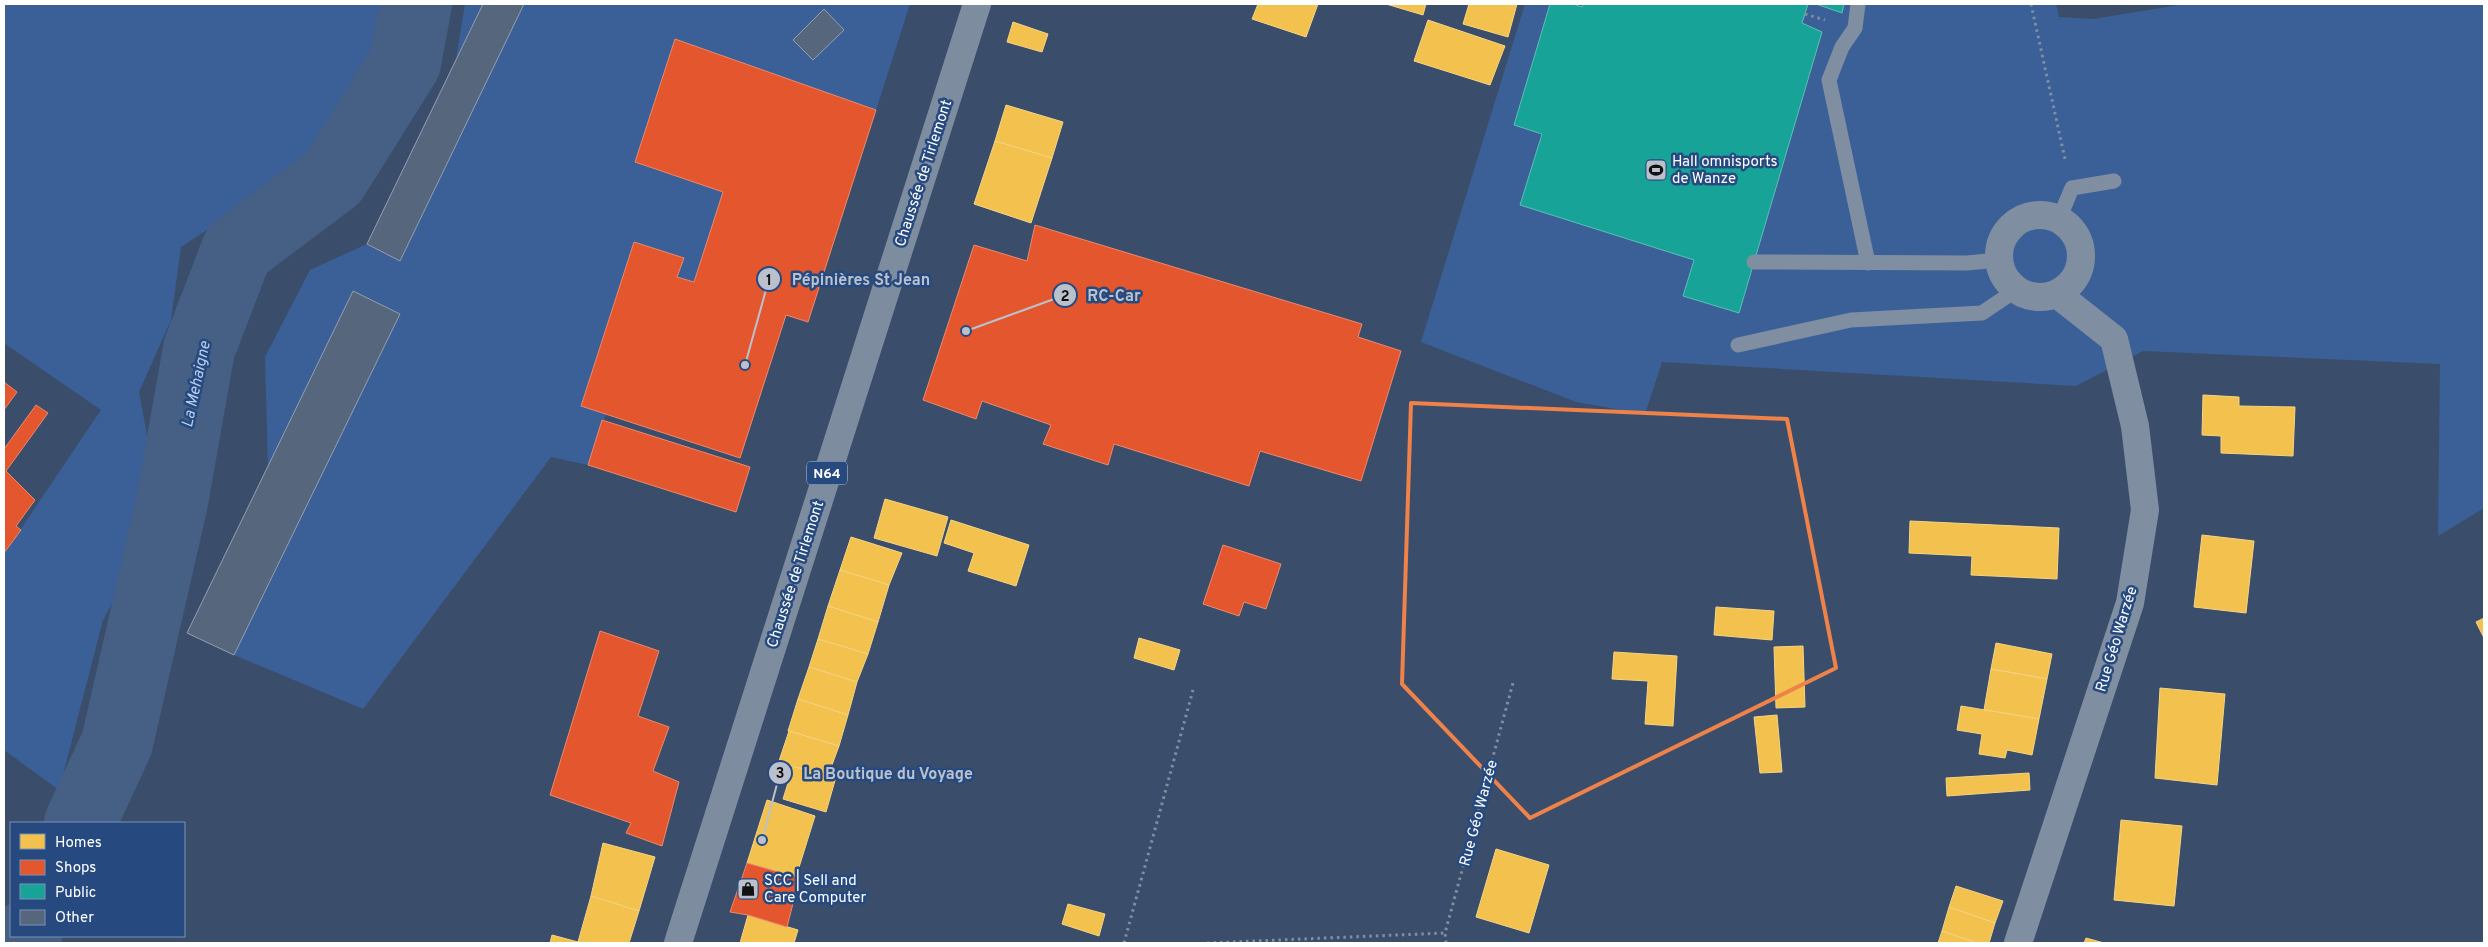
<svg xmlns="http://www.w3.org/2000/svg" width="2488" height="947" font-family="Overpass,sans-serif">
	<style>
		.green { fill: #3a6097 }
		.homes { fill: #f2c14e; stroke: #f6d483 }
		.shops { fill: #e4572e; stroke: #ec896d }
		.public { fill: #17a398; stroke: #5dbfb7 }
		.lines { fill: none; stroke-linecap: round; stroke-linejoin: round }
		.river { stroke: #455f85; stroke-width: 72 }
		.building { fill: #56667d; stroke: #939fb1 }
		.path { stroke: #808ea2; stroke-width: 3; stroke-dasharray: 2.5 4; stroke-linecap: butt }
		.service { stroke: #808ea2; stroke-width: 15 }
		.minor { stroke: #808ea2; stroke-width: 28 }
		.primary { stroke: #7e8ca0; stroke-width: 28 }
		.marked { fill: none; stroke: #ee8249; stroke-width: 4; stroke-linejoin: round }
		.labels { text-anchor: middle; stroke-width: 5; stroke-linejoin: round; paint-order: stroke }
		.shield { fill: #264a80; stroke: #bec9d9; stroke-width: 1 }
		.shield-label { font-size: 14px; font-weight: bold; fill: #fff }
		.poi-label { font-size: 15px; fill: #fff; stroke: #264a80; text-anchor: start }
		.street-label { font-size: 15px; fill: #fff; stroke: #264a80 }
		.water-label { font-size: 16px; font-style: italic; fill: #b8cfee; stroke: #264a80 }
		.leader { fill: none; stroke: #bac1cc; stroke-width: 2 }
		.callout-dot { fill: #bac1cc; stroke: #264a80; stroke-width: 2 }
		.mark-label { font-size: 15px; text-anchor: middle; font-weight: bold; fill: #111 }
		.callout-label { font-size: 16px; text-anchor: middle; font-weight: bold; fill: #bac1cc; stroke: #264a80; stroke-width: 5; stroke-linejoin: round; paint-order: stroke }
	</style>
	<rect width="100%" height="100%" fill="#3a4e6c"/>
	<g class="green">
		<path d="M4,4H386L379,60L324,153L181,247L171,320L139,392L154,473L147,539L103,620L59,790L4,750V554L101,410L4,343Z"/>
		<path d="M465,4H910L876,110L675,40L635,162L723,192L694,282L677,277L683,258L634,243L581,406L606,414L588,465L551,457L363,709L234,655L187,633L268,468L265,357L310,270L367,244L456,59Z"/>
		<path d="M1525,4H2056L2059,17L2093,19L2185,4H2484V508L2438,536L2440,364L2143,351L2076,386L1662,362L1645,414L1576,402L1421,342Z"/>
	</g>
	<g class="homes">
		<path d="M1258,4H1318L1306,37L1252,19Z"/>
		<path d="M1386,4H1426L1423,15Z"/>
		<path d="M1469,4H1517L1508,37L1463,24Z"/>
		<path d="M1428,20L1505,46L1490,85L1414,61Z"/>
		<path d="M1013,22L1048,34L1042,52L1007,42Z"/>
		<path d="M1006,105L1063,122L1052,158L995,141Z"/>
		<path d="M995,141L1052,158L1031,223L974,204Z"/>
		<path d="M2203,395L2239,397V406L2295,407L2293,456L2221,453V436L2202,435Z"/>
		<path d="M885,499L948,517L937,556L874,538Z"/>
		<path d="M951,520L1029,545L1016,586L968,571L974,553L944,543Z"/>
		<path d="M1910,521L2059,528L2057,579L1971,575L1972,556L1909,553Z"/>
		<path d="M2202,535L2254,541L2246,613L2194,607Z"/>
		<path d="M851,537L902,553L889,585L840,570Z"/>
		<path d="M840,570L889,585L878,622L828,606Z"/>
		<path d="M828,606L878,622L868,654L818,639Z"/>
		<path d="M1716,607L1774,611L1772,640L1714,635Z"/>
		<path d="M2484,618V638L2476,622Z"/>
		<path d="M1139,638L1180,650L1174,670L1134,658Z"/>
		<path d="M818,639L868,654L857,682L809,667Z"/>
		<path d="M1996,643L2052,654L2047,679L1991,669Z"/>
		<path d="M1803,646L1805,707L1776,708L1774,647Z"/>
		<path d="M1614,652L1677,656L1673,726L1645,724L1648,681L1612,679Z"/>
		<path d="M809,667L857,682L848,715L798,699Z"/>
		<path d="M1991,669L2047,679L2039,719L1984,710Z"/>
		<path d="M2160,688L2225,694L2217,785L2155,778Z"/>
		<path d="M798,699L848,715L839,746L788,731Z"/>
		<path d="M1961,706L2039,719L2032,755L2007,750L2005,758L1979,754L1982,734L1957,730Z"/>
		<path d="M1777,715L1782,772L1760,773L1754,717Z"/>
		<path d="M789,731L839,746L829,773L793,767L779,761Z"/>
		<path d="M793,767L829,773L836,777L826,812L783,799Z"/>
		<path d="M2029,773L2030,790L1947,796L1946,778Z"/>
		<path d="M767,800L815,816L796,877L747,863Z"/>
		<path d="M2121,820L2182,826L2174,906L2114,900Z"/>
		<path d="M603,843L655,857L639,911L591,896Z"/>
		<path d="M1496,849L1549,865L1529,933L1476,917Z"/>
		<path d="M1956,886L2003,901L1995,923L1949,907Z"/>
		<path d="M591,896L639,911L629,943L578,942Z"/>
		<path d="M1068,904L1105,914L1099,936L1062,924Z"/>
		<path d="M1949,907L1995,923L1989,943H1977L1942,931Z"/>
		<path d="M748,915L798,930L794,943H740Z"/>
		<path d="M1942,931L1977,943H1938Z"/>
		<path d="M552,935L578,942L582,943H550Z"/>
		<path d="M2086,938L2104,943H2084Z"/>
	</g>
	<g class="shops">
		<path d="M675,39L876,110L808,322L786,315L740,458L581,406L634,242L684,258L677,277L694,282L723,192L635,162Z"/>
		<path d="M1035,225L1362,324L1358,337L1401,351L1361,481L1260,451L1249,486L1114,444L1108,465L1043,444L1051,425L982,401L976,419L923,400L974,245L1027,261Z"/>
		<path d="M4,382L17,392L4,410Z"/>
		<path d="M36,405L48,413L6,471L35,500L16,526L21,530L4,553V449Z"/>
		<path d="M602,420L750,467L736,512L588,465Z"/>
		<path d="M1223,545L1281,564L1266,609L1244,602L1239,616L1203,604Z"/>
		<path d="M600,631L659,651L638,716L669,727L653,771L679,782L662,846L626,833L631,823L550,795Z"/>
		<path d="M747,863L796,877L799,880L787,927L748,915L730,912Z"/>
	</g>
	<g class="public">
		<path d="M1550,4H1573L1582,7L1583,4H1808L1802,23L1822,32L1739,313L1683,296L1694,260L1520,205L1542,134L1514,125Z"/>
		<path d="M1816,4H1844L1842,13Z"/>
	</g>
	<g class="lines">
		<g class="river">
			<path d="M80,823L117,743L172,502L199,349L237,250L333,178L405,63L416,4"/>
			<path d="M21,943L26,936"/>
		</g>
	</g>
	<g class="building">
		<path d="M483,4H524L400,261L367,244Z"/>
		<path d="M824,9L844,30L813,60L793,40Z"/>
		<path d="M353,291L400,314L234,655L187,633Z"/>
	</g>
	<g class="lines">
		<g class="path">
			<path d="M2031,4L2065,159"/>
			<path d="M1805,14L1825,20"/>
			<path d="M1124,943L1193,690"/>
			<path d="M1207,943L1445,933"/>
			<path d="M1446,943L1445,933L1513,683"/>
		</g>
		<g class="service">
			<path d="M1858,4L1855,28L1842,47L1829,80L1868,263"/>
			<path d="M2059,219L2072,188L2114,181"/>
			<path d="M1754,262L1967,263L1998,260"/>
			<path d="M1738,345L1851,320L1982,313L2016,290"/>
		</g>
		<g class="minor">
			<circle cx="2040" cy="256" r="41"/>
			<path d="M2018,943L2130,603L2145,510L2135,426L2114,339L2057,294"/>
		</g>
		<path class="primary" d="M678,943L977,4"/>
	</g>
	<path class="marked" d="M1411,403L1787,419L1836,668L1530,818L1402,684Z"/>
	<defs>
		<g id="stadium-square" transform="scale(1.125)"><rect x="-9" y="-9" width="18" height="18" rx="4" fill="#bac1cc" stroke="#264a80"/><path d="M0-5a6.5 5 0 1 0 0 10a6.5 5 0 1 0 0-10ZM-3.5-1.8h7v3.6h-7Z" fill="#111"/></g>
		<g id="shop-square" transform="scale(1.125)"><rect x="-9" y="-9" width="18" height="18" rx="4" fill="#bac1cc" stroke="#264a80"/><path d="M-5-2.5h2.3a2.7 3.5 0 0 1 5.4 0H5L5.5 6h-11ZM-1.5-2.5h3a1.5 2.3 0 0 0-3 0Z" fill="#111"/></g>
	</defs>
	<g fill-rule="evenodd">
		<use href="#stadium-square" x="1656" y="170"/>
		<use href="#shop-square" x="748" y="889"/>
	</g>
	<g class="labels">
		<rect class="shield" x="807" y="461.5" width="40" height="23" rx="4"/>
		<g class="shield-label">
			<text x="827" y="478">N64</text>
		</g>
		<g class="poi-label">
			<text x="1672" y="166">Hall omnisports<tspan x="1672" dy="17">de Wanze</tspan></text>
			<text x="764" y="885">SCC | Sell and<tspan x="764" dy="17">Care Computer</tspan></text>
		</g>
		<g class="street-label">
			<text transform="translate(923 173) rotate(-72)" y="5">Chaussée de Tirlemont</text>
			<text transform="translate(795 574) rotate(-72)" y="5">Chaussée de Tirlemont</text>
			<text transform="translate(2116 639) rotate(-73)" y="5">Rue Géo Warzée</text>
			<text transform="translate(1478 813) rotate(-75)" y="5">Rue Géo Warzée</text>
		</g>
		<g class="water-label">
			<text transform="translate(195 384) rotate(-78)" y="6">La Mehaigne</text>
		</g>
	</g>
	<path class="leader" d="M745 365L769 279M966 331L1065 295M762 840L780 773"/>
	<g class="callout-dot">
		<circle cx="745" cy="365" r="5"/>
		<circle cx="966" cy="331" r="5"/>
		<circle cx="762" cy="840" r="5"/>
		<circle cx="769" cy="279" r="12"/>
		<circle cx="1065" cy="295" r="12"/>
		<circle cx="780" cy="773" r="12"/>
	</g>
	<g class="mark-label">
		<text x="769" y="285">1</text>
		<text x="1065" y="301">2</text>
		<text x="780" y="778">3</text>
	</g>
	<g class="callout-label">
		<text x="861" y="285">Pépinières St Jean</text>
		<text x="1114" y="301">RC-Car</text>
		<text x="888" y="779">La Boutique du Voyage</text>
	</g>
	<rect width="2488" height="947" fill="none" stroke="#ffffff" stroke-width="10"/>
	<rect x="10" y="822" width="175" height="115" fill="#264a80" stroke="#7d92b3"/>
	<rect x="20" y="834" width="25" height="15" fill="#f2c14e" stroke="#7d92b3"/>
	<text x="55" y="847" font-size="15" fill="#ffffff">Homes</text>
	<rect x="20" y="860" width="25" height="15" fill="#e4572e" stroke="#7d92b3"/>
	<text x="55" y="872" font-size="15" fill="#ffffff">Shops</text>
	<rect x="20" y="884" width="25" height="15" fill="#17a398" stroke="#7d92b3"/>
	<text x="55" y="897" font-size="15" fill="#ffffff">Public</text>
	<rect x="20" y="910" width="25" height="15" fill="#56667d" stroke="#7d92b3"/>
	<text x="55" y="922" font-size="15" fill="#ffffff">Other</text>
</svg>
